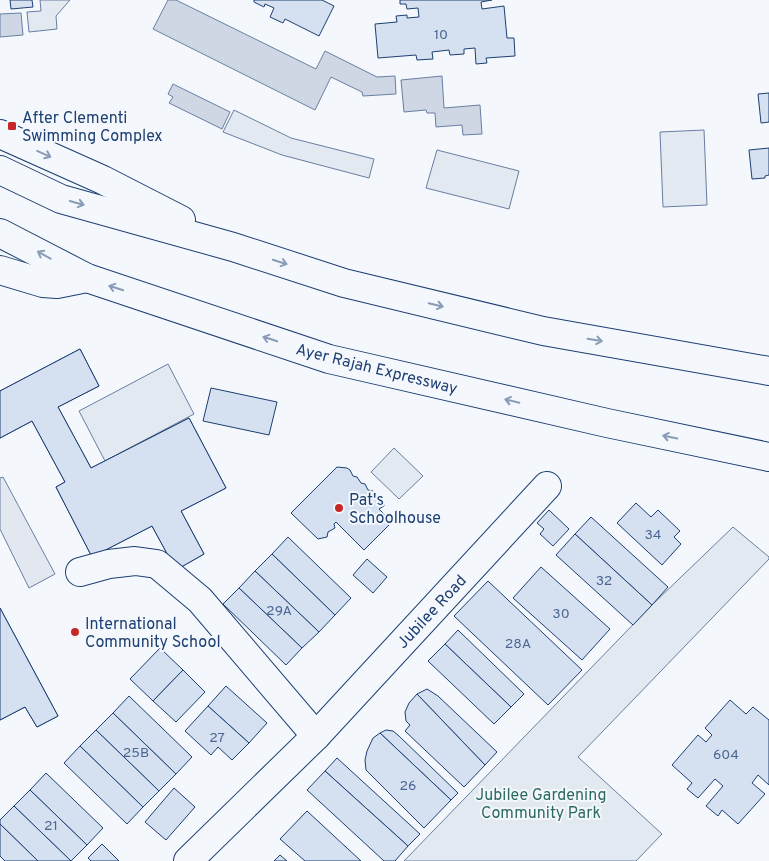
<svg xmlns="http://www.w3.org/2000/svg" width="769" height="861" font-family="Overpass,sans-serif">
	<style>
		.green { fill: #e3e9f0; stroke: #687fa3 }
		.parking { fill: #e3e8f0; stroke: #687fa3 }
		.water { fill: #cfd7e4; stroke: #687fa3 }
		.building { fill: #d5e0f0; stroke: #1d3f73 }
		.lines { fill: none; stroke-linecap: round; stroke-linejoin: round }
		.minor-casing { stroke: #1d3f73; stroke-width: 30 }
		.highway-casing { stroke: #1d3f73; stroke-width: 30 }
		.minor { stroke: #f4f7fb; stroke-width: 28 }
		.highway { stroke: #f4f7fb; stroke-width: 28 }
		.oneway { stroke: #889bb7 }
		.poi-dot { fill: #c62828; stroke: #f4f7fb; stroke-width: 2 }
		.labels { text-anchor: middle; stroke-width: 4; stroke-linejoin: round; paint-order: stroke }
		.number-label { font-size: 14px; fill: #4b6792 }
		.poi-label { font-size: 16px; fill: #1d3f73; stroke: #f4f7fb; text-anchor: start }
		.street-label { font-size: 16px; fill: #1d3f73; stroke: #f4f7fb }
		.park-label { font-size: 16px; fill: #2c6c60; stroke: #f4f7fb }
	</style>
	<rect width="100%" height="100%" fill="#f4f7fb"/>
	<g class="green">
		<path d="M40,0H70L56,16L57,29L29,32L27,12L41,11Z"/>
		<path d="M234,110L291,138L374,159L369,178L282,155L223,132Z"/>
		<path d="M704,130L707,205L663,207L660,132Z"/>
		<path d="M437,150L519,171L509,209L426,188Z"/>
		<path d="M168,364L194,414L105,461L79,411Z"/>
		<path d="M394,448L423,476L399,499L371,472Z"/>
		<path d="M733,527L769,557V559L578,757L662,834L636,861H404L652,605Z"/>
	</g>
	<path class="parking" d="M3,477L55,574L29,588L0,529V478Z"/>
	<g class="water">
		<path d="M168,0H176L316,69L325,51L377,77L395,76L396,94L363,96L362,92L331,77L315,110L153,29Z"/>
		<path d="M21,13L23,35L0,37V14Z"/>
		<path d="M442,76L444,108L480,105L482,134L463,135L462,125L436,127L435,113H427L426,110L404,112L401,80Z"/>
		<path d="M173,84L230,112L222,129L169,103L173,97L168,94Z"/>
	</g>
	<g class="building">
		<path d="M10,0H32L33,7L11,9Z"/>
		<path d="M254,0H322L334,6L319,36L285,19L283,23L270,17L274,8L265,4L264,7L254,2Z"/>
		<path d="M400,0H492L481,2L482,9L504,6L507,38H514L515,56L486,58L487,63L476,64L475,48L464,49V54L450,55L449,50L432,52L433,59L417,60L416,55L378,58L375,24L397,22L396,16L407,15V18L419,17L418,8L407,9L406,4H400Z"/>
		<path d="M769,93V122L761,123L758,94Z"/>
		<path d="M769,148V175L765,176V178L752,179L749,150Z"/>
		<path d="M80,349L99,386L58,407L91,468L189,418L226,488L181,511L204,554L176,570L152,526L92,557L56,487L65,482L32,421L0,438V391Z"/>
		<path d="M80,349L99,386L58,407L91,468L189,418L226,488L181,511L204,554L176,570L152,526L92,557L56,487L65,482L32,421L0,438V391Z"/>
		<path d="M211,388L277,402L269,435L203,421Z"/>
		<path d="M337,467L347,468L350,470L353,476L357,477L361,483L365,484L368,490L373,491L376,498L383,500L384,506L379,509L392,522L364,550L336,522L334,524L335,528L328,532L327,537L318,539L291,513Z"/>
		<path d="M636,503L651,517L658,510L680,531L674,537L681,544L662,565L617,523Z"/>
		<path d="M549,510L569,529L553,546L540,534L544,529L537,523Z"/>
		<path d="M591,517L668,587L652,605L575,534Z"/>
		<path d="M575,534L652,605L633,625L556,555Z"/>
		<path d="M288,537L351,598L335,615L272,554Z"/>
		<path d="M272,554L335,615L319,632L255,571Z"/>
		<path d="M367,559L387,577L373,593L353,575Z"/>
		<path d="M541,567L610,629L582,660L513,598Z"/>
		<path d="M255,571L319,632L302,648L239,588Z"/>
		<path d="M488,581L582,670L548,705L454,616Z"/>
		<path d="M239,588L302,648L286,665L223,604Z"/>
		<path d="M0,608L58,716L37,727L25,707L0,720Z"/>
		<path d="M0,608L58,716L37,727L25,707L0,720Z"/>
		<path d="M458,630L524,694L511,707L445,644Z"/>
		<path d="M445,644L511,707L494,724L428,661Z"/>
		<path d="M160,648L183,670L153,701L130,679Z"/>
		<path d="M183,670L205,692L176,722L153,701Z"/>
		<path d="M226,686L267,723L249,743L208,706Z"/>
		<path d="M427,689L438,696L497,752L485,765L417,694Z"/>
		<path d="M417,694L485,765L464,787L405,731L410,725L406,721L405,712L409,703Z"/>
		<path d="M129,696L192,757L176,774L113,713Z"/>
		<path d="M730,700L746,714L753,707L769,720V785L758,775L752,783L765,794L738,824L722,810L718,816L706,806L723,786L715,779L698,798L687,789L692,783L672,765L698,735L706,742L712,735L705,728Z"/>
		<path d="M208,706L249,743L232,760L218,747L211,755L185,731Z"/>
		<path d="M113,713L176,774L159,791L96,730Z"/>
		<path d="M96,730L159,791L143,807L80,746Z"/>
		<path d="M386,730L393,731L399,736L458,793L451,800L380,733Z"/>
		<path d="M380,733L451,800L424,828L366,770L365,760L367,751L373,738Z"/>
		<path d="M80,746L143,807L127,824L64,763Z"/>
		<path d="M337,758L420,834L408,846L325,771Z"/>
		<path d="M325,771L408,846L395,861H384L307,790Z"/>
		<path d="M46,773L103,828L87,845L30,790Z"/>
		<path d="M174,788L195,807L166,840L145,822Z"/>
		<path d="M30,790L87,845L71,861L14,806Z"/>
		<path d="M14,806L71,861H38L0,824V820Z"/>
		<path d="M307,811L361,861H305L280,839Z"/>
		<path d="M0,824L38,861H5L0,856Z"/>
		<path d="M102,844L119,861H91L88,858Z"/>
		<path d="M280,855L287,861H274Z"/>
	</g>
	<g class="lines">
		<g class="minor-casing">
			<g id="minor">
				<path d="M80,572L109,564L135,561L157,564L200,600L316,736"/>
				<path d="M188,861L316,736L547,486"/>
			</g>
		</g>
		<g class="highway-casing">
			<g id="highway">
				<path d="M0,134L103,180L181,220"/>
				<path d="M0,170L61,199L233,247L344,283L543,331L769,371"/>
				<path d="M0,233L87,278L329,359L607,423L769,457"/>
				<path d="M0,270L43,283L57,284L87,278"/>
			</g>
		</g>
		<use href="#minor" class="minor"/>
		<use href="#highway" class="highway"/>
	</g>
	<defs><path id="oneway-shaft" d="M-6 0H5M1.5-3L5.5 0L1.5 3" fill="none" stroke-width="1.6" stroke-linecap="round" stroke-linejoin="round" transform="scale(1.25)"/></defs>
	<g class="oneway">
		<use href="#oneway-shaft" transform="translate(44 154) rotate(24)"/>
		<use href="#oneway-shaft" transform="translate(77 203) rotate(16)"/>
		<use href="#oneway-shaft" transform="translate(44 255) rotate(-151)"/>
		<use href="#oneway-shaft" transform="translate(280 262) rotate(18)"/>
		<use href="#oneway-shaft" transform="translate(116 288) rotate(-162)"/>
		<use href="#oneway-shaft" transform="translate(436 305) rotate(13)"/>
		<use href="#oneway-shaft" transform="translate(270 339) rotate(-162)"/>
		<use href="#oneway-shaft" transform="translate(595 340) rotate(10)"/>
		<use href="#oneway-shaft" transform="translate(512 401) rotate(-167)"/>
		<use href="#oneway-shaft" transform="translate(670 437) rotate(-168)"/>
	</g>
	<g class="poi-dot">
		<rect x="7" y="121" width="10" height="10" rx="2.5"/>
		<circle cx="339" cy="508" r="5"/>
		<circle cx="75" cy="632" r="5"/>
	</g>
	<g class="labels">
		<g class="number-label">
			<text x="441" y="39">10</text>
			<text x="653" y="539">34</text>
			<text x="604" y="585">32</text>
			<text x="279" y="615">29A</text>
			<text x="561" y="618">30</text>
			<text x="518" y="648">28A</text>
			<text x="217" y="742">27</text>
			<text x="136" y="757">25B</text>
			<text x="726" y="759">604</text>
			<text x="408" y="790">26</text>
			<text x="51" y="830">21</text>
		</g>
		<g class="poi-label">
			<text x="22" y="123">After Clementi<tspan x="22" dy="18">Swimming Complex</tspan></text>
			<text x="349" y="505">Pat's<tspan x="349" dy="18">Schoolhouse</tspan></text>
			<text x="85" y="629">International<tspan x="85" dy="18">Community School</tspan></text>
		</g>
		<g class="street-label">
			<text transform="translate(377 368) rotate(14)" y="6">Ayer Rajah Expressway</text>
			<text transform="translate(431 611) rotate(-47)" y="6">Jubilee Road</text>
		</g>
		<g class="park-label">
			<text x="541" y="800">Jubilee Gardening<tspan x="541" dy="18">Community Park</tspan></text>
		</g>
	</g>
</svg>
